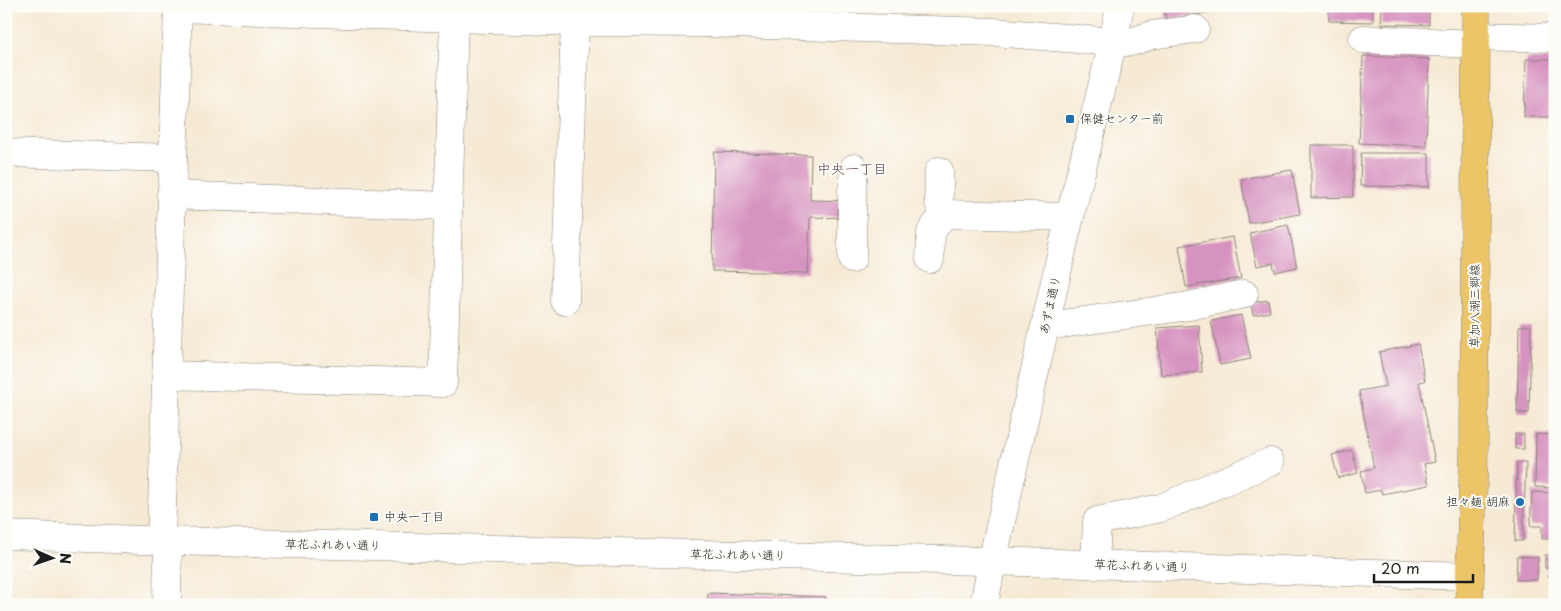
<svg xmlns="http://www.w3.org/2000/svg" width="1561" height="611" font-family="'Playpen Sans','Klee One',sans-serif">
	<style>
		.building { fill: #d692c0 }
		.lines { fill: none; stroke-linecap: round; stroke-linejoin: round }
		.minor-casing { stroke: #898378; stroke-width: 29 }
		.major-casing { stroke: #898378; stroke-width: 29 }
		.minor { stroke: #fff; stroke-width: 28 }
		.major { stroke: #ecc569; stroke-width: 28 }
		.poi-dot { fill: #1f6fb2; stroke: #fdfcf7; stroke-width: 2 }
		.labels { text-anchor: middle; stroke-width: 4; stroke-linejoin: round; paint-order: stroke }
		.poi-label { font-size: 12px; fill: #1c1c1c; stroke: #fdfcf7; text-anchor: start }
		.street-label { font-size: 12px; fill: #1c1c1c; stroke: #fdfcf7 }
		.neighbourhood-label { font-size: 14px; fill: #5d4555; stroke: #fdfcf7 }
	</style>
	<rect width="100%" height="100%" fill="#fdfcf7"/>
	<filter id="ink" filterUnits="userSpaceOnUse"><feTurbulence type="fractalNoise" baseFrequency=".02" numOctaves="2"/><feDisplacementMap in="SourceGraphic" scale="10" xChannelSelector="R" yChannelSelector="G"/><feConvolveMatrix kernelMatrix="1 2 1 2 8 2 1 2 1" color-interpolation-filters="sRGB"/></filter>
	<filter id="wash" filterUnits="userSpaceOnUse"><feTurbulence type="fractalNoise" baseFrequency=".0096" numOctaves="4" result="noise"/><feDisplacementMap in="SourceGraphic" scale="20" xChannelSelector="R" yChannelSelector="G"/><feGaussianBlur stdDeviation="1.12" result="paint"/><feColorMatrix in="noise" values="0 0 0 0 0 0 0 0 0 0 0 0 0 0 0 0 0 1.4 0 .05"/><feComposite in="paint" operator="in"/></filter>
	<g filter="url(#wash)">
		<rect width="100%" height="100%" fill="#f6ead5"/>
		<g id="blocks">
			<g class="building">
				<path d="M1164,6H1246V7L1166,19Z"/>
				<path d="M1329,6H1373V22L1329,21Z"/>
				<path d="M1382,6H1429V25L1381,24Z"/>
				<path d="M1363,56L1429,59L1426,146L1359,143Z"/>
				<path d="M1526,59H1555V117H1524Z"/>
				<path d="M1311,145H1353V197L1311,198Z"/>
				<path d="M714,152L811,155L810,200L849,201V218L810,217L808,273L712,271Z"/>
				<path d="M1361,153H1429V187L1360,186Z"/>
				<path d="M1292,170L1300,214L1249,223L1241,179Z"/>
				<path d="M1288,225L1297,267L1275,272L1273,263L1257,266L1250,233Z"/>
				<path d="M1233,237L1241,278L1186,287L1179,246Z"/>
				<path d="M1268,300L1270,312L1253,315L1251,303Z"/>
				<path d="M1241,315L1251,359L1220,365L1211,321Z"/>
				<path d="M1199,325L1202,372L1161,375L1157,328Z"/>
				<path d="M1519,326H1531L1529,413H1517Z"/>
				<path d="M1418,344L1425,381L1419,382L1435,462L1424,464L1429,485L1382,494L1381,490L1365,493L1361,471L1374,468L1359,391L1386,386L1379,352Z"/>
				<rect x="1515" y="434" width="9" height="15"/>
				<path d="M1536,434L1555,435V488L1535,487Z"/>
				<path d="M1352,450L1358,473L1338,478L1332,455Z"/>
				<path d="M1517,463H1526L1523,541H1515Z"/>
				<path d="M1532,492L1555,493V539H1542V526H1530Z"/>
				<path d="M1545,555H1555V577H1548L1549,568H1545Z"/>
				<path d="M1517,556L1538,557L1537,580H1516Z"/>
				<path d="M708,593L826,597V605H707Z"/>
			</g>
		</g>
	</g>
	<g filter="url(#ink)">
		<use href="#blocks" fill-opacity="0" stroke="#898378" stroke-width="1"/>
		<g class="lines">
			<g class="minor-casing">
				<g id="minor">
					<path d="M178,8L454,18L575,22L701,23L994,32L1113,42H1131L1152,35L1195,29"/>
					<path d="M1475,36L1555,38"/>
					<path d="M1363,39L1475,44"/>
					<path d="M6,153L172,158"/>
					<path d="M171,195L448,206"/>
					<path d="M944,214L1070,217"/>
					<path d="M852,259V192L854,168"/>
					<path d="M930,259L931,232L944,214L939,202V171"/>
					<path d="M565,301L575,22"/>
					<path d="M1047,322L1062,324L1189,306L1244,294"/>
					<path d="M167,375L443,383L454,18"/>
					<path d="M6,535L168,541L1023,562L1469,576"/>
					<path d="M161,540L178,6"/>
					<path d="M1095,565L1097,521L1161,508L1270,462"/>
					<path d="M167,605L168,541"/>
					<path d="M984,605L992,562L1065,237L1113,42L1120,6"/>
				</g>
			</g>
			<g class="major-casing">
				<path id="major" d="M1469,605L1474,452L1476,6"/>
			</g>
			<use href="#minor" class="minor"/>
			<use href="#major" class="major"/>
		</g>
	</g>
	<g class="poi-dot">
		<rect x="1065" y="114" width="10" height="10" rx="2.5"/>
		<circle cx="1520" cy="502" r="5"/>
		<rect x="369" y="512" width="10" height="10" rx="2.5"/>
	</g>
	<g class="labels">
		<g class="poi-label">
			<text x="1080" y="123">保健センター前</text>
			<text x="1510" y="506" text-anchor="end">担々麺 胡麻</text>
			<text x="384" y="521">中央一丁目</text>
		</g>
		<g class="street-label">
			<text transform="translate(1050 305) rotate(-78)" y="4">あずま通り</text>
			<text transform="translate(1475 306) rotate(-90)" y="4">草加八潮三郷線</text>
			<text transform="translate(333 545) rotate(1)" y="4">草花ふれあい通り</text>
			<text transform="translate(738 555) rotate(1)" y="4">草花ふれあい通り</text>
			<text transform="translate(1142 566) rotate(2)" y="4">草花ふれあい通り</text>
		</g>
		<g class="neighbourhood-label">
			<text x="852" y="174">中央一丁目</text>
		</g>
	</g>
	<rect width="1561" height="611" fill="none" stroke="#fdfcf7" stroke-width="25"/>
	<g transform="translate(52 558) rotate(92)" stroke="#fdfcf7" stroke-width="4" paint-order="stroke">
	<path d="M0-4L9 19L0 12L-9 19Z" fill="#1c1c1c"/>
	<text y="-8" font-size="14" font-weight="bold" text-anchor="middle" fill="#1c1c1c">N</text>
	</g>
	<path d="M1374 574v8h99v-8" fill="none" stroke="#1c1c1c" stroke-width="2.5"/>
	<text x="1381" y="574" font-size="15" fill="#1c1c1c" stroke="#fdfcf7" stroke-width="4" paint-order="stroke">20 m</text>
</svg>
